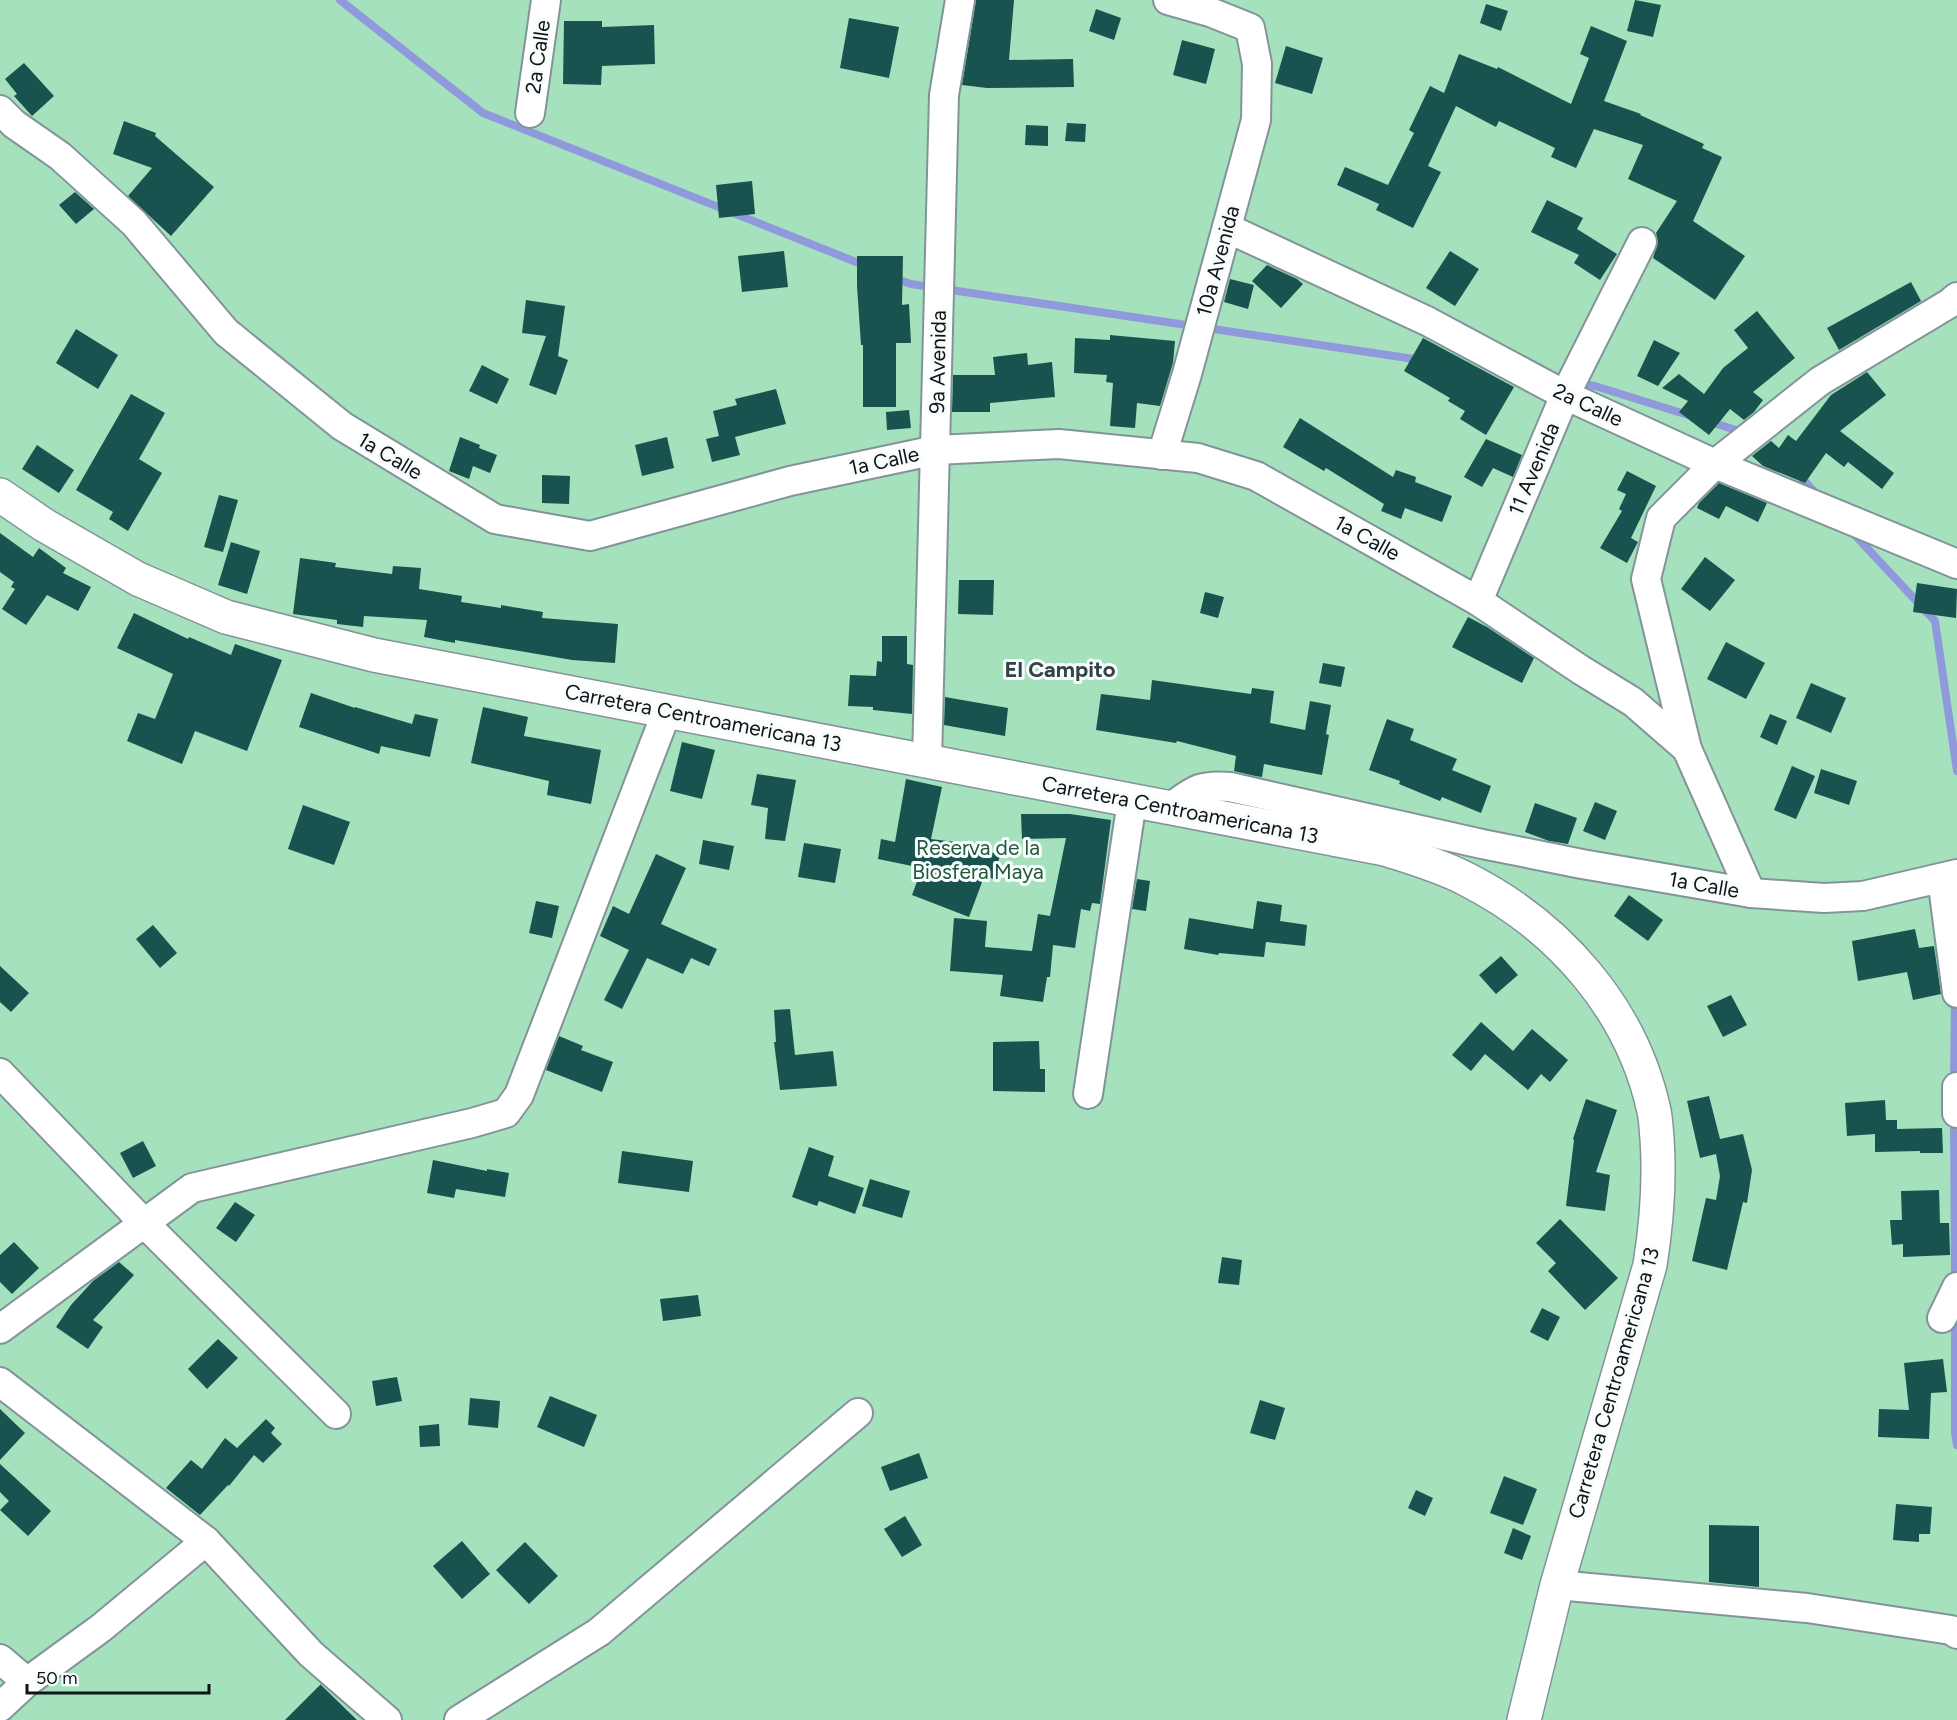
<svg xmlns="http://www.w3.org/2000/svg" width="1957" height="1720" font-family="Figtree,sans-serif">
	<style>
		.green { fill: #a5e1bd }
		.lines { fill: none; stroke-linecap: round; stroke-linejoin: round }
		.stream { stroke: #9099dc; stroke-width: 8 }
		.building { fill: #19534f }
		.minor-casing { stroke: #82949a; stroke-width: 32 }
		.trunk-casing { stroke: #82949a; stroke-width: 36 }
		.minor { stroke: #fff; stroke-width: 28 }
		.trunk { stroke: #fff; stroke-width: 33 }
		.labels { text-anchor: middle; stroke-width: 6; stroke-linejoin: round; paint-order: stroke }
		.street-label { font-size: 21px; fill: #0f1517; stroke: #f8fcfd }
		.park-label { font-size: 21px; fill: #1f583b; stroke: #f8fcfd }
		.neighbourhood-label { font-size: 22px; font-weight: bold; fill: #334347; stroke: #f8fcfd }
	</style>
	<rect width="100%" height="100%" fill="#dff2f8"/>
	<rect class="green" x="0" y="0" width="1957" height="1720"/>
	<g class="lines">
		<g class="stream">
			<path d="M340,0L483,113L866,266"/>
			<path d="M894,278L911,284L1421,360"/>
			<path d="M1578,383L1595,386L1688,415"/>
			<path d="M1711,422L1745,433"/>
			<path d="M1800,476L1818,496"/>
			<path d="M1853,533L1935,621L1957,771"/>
			<path d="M1954,1083L1955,996"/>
			<path d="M1954,1116L1955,1281"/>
			<path d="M1955,1314V1433L1957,1445"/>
		</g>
	</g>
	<g class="building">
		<path d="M976,0H1014L1009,60L1073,59L1074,87L987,88L962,85Z"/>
		<path d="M1635,0L1661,5L1653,37L1627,31Z"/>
		<path d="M1486,4L1508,11L1501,31L1480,23Z"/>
		<path d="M1096,9L1121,18L1114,40L1089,31Z"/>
		<path d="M849,18L899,27L889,78L840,68Z"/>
		<path d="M564,21H602V27L654,25L655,64L602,66L601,85L563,84Z"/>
		<path d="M1591,26L1627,41L1604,101L1641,114L1640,115L1704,144L1702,148L1722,157L1693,221L1745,256L1715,300L1653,258L1658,242L1656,233L1677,201L1628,179L1643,145L1594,129L1576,168L1551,157L1555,148L1499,121L1496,127L1456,106L1428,166L1441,172L1413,228L1376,210L1379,204L1337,185L1345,167L1388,185L1414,133L1409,130L1430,86L1444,93L1459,54L1497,69L1498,67L1571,104L1589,58L1580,54Z"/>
		<path d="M1182,40L1215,49L1206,84L1173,75Z"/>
		<path d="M1286,46L1323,58L1312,94L1275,83Z"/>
		<path d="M24,63L54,96L32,116L14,96L17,94L5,79Z"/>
		<path d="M124,121L156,133L155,136L214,187L171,236L128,196L152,168L113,154Z"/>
		<path d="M1067,123L1086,124L1085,142L1065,141Z"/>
		<path d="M1026,125L1048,126V146L1025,145Z"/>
		<path d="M752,181L755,214L719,218L716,185Z"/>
		<path d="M75,192L94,209L76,224L59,205Z"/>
		<path d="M1547,200L1583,218L1577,229L1617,254L1600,280L1574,263L1579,255L1531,232Z"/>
		<path d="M784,251L788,287L742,292L738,256Z"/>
		<path d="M1450,251L1479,269L1455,306L1426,288Z"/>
		<path d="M857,256H903L902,305L909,304L911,343H896V407H863V345H861L857,286Z"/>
		<path d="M1267,265L1297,279L1303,284L1281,308L1252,281Z"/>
		<path d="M1230,279L1254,285L1248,309L1224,302Z"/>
		<path d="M1911,282L1921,301L1839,350L1827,328Z"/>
		<path d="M526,300L565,306L558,356L568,360L556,395L529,385L546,336L522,333Z"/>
		<path d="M1757,311L1795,358L1753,392L1763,400L1754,412L1744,420L1730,409L1709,435L1679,412L1688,401L1662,388L1679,374L1704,394L1723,368L1748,348L1734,330Z"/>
		<path d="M76,329L118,355L98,389L56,363Z"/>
		<path d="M1110,335L1175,341L1173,363L1160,406L1137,403L1135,428L1110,426L1113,383L1106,382L1107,375L1074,373L1075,338L1110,340Z"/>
		<path d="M1423,338L1514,387L1486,435L1460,419L1465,411L1448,401L1450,398L1404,371Z"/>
		<path d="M1654,340L1680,353L1658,386L1637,376Z"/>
		<path d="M1027,353L1028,365L1052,362L1055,397L990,403V412H952L953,375H995L993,357Z"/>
		<path d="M482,365L509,379L497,404L469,391Z"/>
		<path d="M1867,372L1886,395L1840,431L1894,473L1882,489L1848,462L1844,467L1826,453L1805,483L1763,466L1752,456L1771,441L1779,448L1788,435L1796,441L1831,395Z"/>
		<path d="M776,389L786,424L735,437L740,455L712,462L706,439L719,436L713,411L737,405L735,399Z"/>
		<path d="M131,394L165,413L139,459L162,473L128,531L109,519L113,512L76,490Z"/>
		<path d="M909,410L911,428L887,430L886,412Z"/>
		<path d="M1300,418L1393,477L1396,470L1416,477L1415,482L1452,496L1442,522L1405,508L1401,519L1381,511L1384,504L1326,468L1324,471L1283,447Z"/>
		<path d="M460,437L480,445L479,448L497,455L490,473L473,466L469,479L449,471Z"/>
		<path d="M667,437L674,468L642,476L635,445Z"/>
		<path d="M1486,439L1522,455L1513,477L1493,468L1482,487L1464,477Z"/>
		<path d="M37,445L74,470L59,493L22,469Z"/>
		<path d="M1627,471L1656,486L1631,538L1638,542L1627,563L1600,548L1622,511L1619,509L1626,494L1617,490Z"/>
		<path d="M542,475L570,476L569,504L542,503Z"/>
		<path d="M1719,483L1767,503L1758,522L1726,506L1719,519L1697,508L1699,503Z"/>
		<path d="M219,495L238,500L223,552L204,547Z"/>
		<path d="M0,533L33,557L39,548L66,568L63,573L91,587L78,611L47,595L26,625L2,609L15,589L11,587L14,582L0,572Z"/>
		<path d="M231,542L260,551L247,594L218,585Z"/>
		<path d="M1705,557L1735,580L1710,611L1681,589Z"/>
		<path d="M300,558L336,563L335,567L392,574L393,566L421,568L419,589L462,596L461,602L501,608V605L543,612L542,618L618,624L615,663L572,660L455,640V643L424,637L427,620L364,616L363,627L337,624V620L293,614Z"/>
		<path d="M959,580H994L993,615L958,614Z"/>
		<path d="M1917,583L1957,589L1956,618L1913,612Z"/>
		<path d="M1205,592L1224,597L1218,618L1200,613Z"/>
		<path d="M134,613L188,639L189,637L231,655L235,644L282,660L247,751L195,731L182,764L127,741L138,713L155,719L173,674L117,648Z"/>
		<path d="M1468,617L1487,627L1534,658L1522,683L1452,647Z"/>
		<path d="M882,636H907V664L913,665L912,714L873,710V707L848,706L850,675L876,676L877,661L882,662Z"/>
		<path d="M1726,642L1765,663L1746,699L1707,679Z"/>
		<path d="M1323,663L1345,667L1341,687L1319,683Z"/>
		<path d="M1152,680L1251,694L1252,688L1274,691L1270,723L1305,730L1310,701L1331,705L1326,734L1329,735L1322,775L1264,764L1262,777L1255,776L1234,771L1236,756L1177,741L1176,743L1096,730L1101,694L1150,700Z"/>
		<path d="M1811,683L1846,698L1831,733L1796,718Z"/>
		<path d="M311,693L355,708V707L412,724L415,714L438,719L430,757L381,746L379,754L299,727Z"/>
		<path d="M945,697L1008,708L1005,736L944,725Z"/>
		<path d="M483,707L528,717L524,736L601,750L591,804L547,795L549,781L471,763Z"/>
		<path d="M1770,714L1787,721L1777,745L1760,737Z"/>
		<path d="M1387,719L1414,729L1410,740L1457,759L1452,770L1491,786L1481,813L1442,797L1440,801L1399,784L1400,781L1369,770Z"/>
		<path d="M682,742L715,750L702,799L670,791Z"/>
		<path d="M1792,766L1815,776L1796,819L1774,810Z"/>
		<path d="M1821,769L1857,781L1849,805L1814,793Z"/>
		<path d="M757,774L796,780L785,841L765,839L768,808L751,805Z"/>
		<path d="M906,779L942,787L931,839L955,842L954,846L1000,854L995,879L984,877L969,917L912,895L922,868L878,859L881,839L895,842Z"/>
		<path d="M1595,802L1617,811L1605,840L1583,831Z"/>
		<path d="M1535,803L1577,818L1568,844L1549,841L1525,832Z"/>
		<path d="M303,805L350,822L334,865L288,849Z"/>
		<path d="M1021,814H1070L1111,820L1100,904L1092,903L1090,911L1081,909L1075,948L1053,945L1050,977H1047L1043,1002L1000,996L1003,975L950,971L954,918L987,921L985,947L1032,951L1038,914L1050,916L1066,838L1022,839Z"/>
		<path d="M703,840L734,846L729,870L699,864Z"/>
		<path d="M804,843L841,849L835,883L798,877Z"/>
		<path d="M656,854L686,868L661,924L717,949L709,966L691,958L683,974L647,958L622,1009L604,1000L629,950L600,936L613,906L629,914Z"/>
		<path d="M1137,879L1150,881L1146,911L1132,909Z"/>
		<path d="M1629,895L1663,920L1648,941L1614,916Z"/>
		<path d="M536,901L559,906L552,938L529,933Z"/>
		<path d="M1257,901L1282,905L1280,921L1307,925L1305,946L1266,942L1264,957L1219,953L1218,955L1184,949L1189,918L1253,929Z"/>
		<path d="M153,925L177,953L160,968L136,939Z"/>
		<path d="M1915,929L1919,948L1934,946L1941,994L1913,1000L1907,972L1858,981L1852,941Z"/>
		<path d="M1501,956L1518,975L1496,994L1479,975Z"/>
		<path d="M0,966L29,993L11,1012L0,1002Z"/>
		<path d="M1731,995L1747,1025L1723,1037L1707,1006Z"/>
		<path d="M790,1009L795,1055L833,1051L837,1086L780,1090L774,1042H776L774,1010Z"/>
		<path d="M1481,1022L1513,1051L1532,1029L1568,1060L1550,1082L1541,1074L1528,1090L1485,1054L1471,1071L1452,1055Z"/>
		<path d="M559,1036L583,1046L581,1050L613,1062L602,1092L546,1070Z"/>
		<path d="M1039,1041L1040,1069H1045V1092L993,1091V1042Z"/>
		<path d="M1709,1096L1720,1139L1743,1134L1752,1170L1747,1203L1743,1202L1727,1270L1692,1261L1706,1198L1716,1200L1720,1176L1716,1154L1700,1158L1687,1101Z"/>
		<path d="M1586,1099L1617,1110L1596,1172L1610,1175L1605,1211L1566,1206L1574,1140L1573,1139Z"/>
		<path d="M1885,1100L1886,1120H1897V1129L1942,1128L1943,1153H1920V1151L1875,1152V1134L1847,1136L1845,1103Z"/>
		<path d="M143,1141L156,1166L133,1178L120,1153Z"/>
		<path d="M809,1147L834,1156L828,1176L864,1188L855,1214L819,1201L817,1206L792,1197Z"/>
		<path d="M622,1151L693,1161L689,1192L618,1183Z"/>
		<path d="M433,1160L487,1171V1169L509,1173L505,1197L456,1189L454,1198L427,1193Z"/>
		<path d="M870,1179L910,1191L902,1218L862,1206Z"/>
		<path d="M1939,1190L1940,1223H1949L1950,1255L1903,1257V1244L1892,1245L1890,1220H1902L1901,1191Z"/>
		<path d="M235,1202L255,1215L236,1242L216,1228Z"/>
		<path d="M1560,1219L1618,1278L1585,1310L1548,1271L1556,1263L1536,1243Z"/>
		<path d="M14,1242L39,1268L12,1294L0,1282V1255Z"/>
		<path d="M1222,1257L1242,1260L1239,1285L1218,1283Z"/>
		<path d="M119,1262L134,1275L93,1320L103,1327L88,1349L56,1327L71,1305L93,1281Z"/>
		<path d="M698,1295L701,1316L663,1321L660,1299Z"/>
		<path d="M1542,1308L1560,1317L1548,1341L1530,1332Z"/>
		<path d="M218,1339L238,1358L207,1389L188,1369Z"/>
		<path d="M1943,1359L1947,1392L1931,1393L1929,1439L1878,1437L1879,1409L1909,1410L1904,1363Z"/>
		<path d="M397,1377L402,1401L376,1406L372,1381Z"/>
		<path d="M550,1396L597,1415L584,1447L537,1427Z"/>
		<path d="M470,1398L500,1401L498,1428L468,1425Z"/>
		<path d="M1260,1400L1285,1408L1275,1440L1250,1433Z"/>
		<path d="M0,1409L25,1433L0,1460Z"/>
		<path d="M266,1419L275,1428L271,1433L282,1444L263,1463L254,1455L229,1486L228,1485L200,1515L166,1488L191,1460L202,1469L225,1438L237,1448Z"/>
		<path d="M439,1424L440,1446L420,1447L419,1426Z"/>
		<path d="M919,1453L928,1478L890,1491L881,1467Z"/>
		<path d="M0,1464L51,1511L28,1536L0,1510L9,1501L0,1492Z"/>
		<path d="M1504,1476L1537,1489L1523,1525L1490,1513Z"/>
		<path d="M1416,1490L1433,1498L1425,1516L1408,1508Z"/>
		<path d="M1896,1504L1932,1507L1930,1534H1919V1542L1893,1540Z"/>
		<path d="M905,1516L922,1545L902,1557L884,1529Z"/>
		<path d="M1709,1525L1759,1526V1587L1709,1582Z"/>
		<path d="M1513,1528L1531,1536L1522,1560L1504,1553Z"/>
		<path d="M462,1541L490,1574L462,1599L433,1566Z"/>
		<path d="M525,1542L558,1576L529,1604L496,1570Z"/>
		<path d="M321,1684V1685L357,1720H285Z"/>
	</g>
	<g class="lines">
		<g class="minor-casing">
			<g id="minor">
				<path d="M0,110L14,124L60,156L134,223L226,332L342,426L495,519L590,536L790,481L936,450L1059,444L1198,458L1256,476L1478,601L1581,670L1633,702L1687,749L1751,893"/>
				<path d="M530,113L546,0"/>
				<path d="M1227,228L1427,321L1565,395L1715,464L1957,564"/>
				<path d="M1162,455L1187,374L1256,120L1257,64L1250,28L1210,12L1168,0"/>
				<path d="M1478,601L1565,395L1642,242"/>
				<path d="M1687,749L1646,579L1661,518L1715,464L1820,381L1950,303L1957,297"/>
				<path d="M927,761L944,95L960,0"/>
				<path d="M1170,808C1193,791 1199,784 1230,787L1482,844L1582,864L1751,893L1824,898L1863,896L1957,874"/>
				<path d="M1942,878L1957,993"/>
				<path d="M0,1073L144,1223L336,1414"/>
				<path d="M1957,1087V1113"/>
				<path d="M1088,1094L1132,801"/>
				<path d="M1942,1318L1957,1287"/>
				<path d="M0,1329L192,1188L472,1123L506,1113L519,1095L667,711"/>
				<path d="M0,1382L206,1541L311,1654L387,1720"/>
				<path d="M1557,1585L1807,1608L1951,1630L1957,1634"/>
				<path d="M0,1659L27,1682"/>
				<path d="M0,1707L27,1682L101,1628L206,1541"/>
				<path d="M459,1720L599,1632L858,1413"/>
			</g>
		</g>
		<g class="trunk-casing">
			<path id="trunk" d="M0,495L44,525L138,579L226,617L374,655L1385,849C1413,858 1441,866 1466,879C1559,926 1632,1009 1654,1111C1656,1120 1656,1129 1657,1138C1660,1182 1657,1221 1650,1265L1557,1585L1524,1720"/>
		</g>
		<use href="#minor" class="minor"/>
		<use href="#trunk" class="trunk"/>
	</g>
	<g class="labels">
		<g class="street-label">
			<text transform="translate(538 57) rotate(-82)" y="7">2a Calle</text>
			<text transform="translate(1218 261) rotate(-75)" y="7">10a Avenida</text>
			<text transform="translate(938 362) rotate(-89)" y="7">9a Avenida</text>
			<text transform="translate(1588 405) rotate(25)" y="7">2a Calle</text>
			<text transform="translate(390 456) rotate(31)" y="7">1a Calle</text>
			<text transform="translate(884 461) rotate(-12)" y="7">1a Calle</text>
			<text transform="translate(1534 469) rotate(-67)" y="7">11 Avenida</text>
			<text transform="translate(1367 538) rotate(29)" y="7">1a Calle</text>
			<text transform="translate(703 718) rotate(11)" y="7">Carretera Centroamericana 13</text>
			<text transform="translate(1180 810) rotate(11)" y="7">Carretera Centroamericana 13</text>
			<text transform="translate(1704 885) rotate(10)" y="7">1a Calle</text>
			<text transform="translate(1614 1383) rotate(-74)" y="7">Carretera Centroamericana 13</text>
		</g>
		<g class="park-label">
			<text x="978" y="855">Reserva de la<tspan x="978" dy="24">Biosfera Maya</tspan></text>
		</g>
		<g class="neighbourhood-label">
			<text x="1060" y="677">El Campito</text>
		</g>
	</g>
	<path d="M27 1684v9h182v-9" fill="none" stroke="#0f1517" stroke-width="3"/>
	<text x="36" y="1684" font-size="18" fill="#0f1517" stroke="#f8fcfd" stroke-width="4.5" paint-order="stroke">50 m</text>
</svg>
